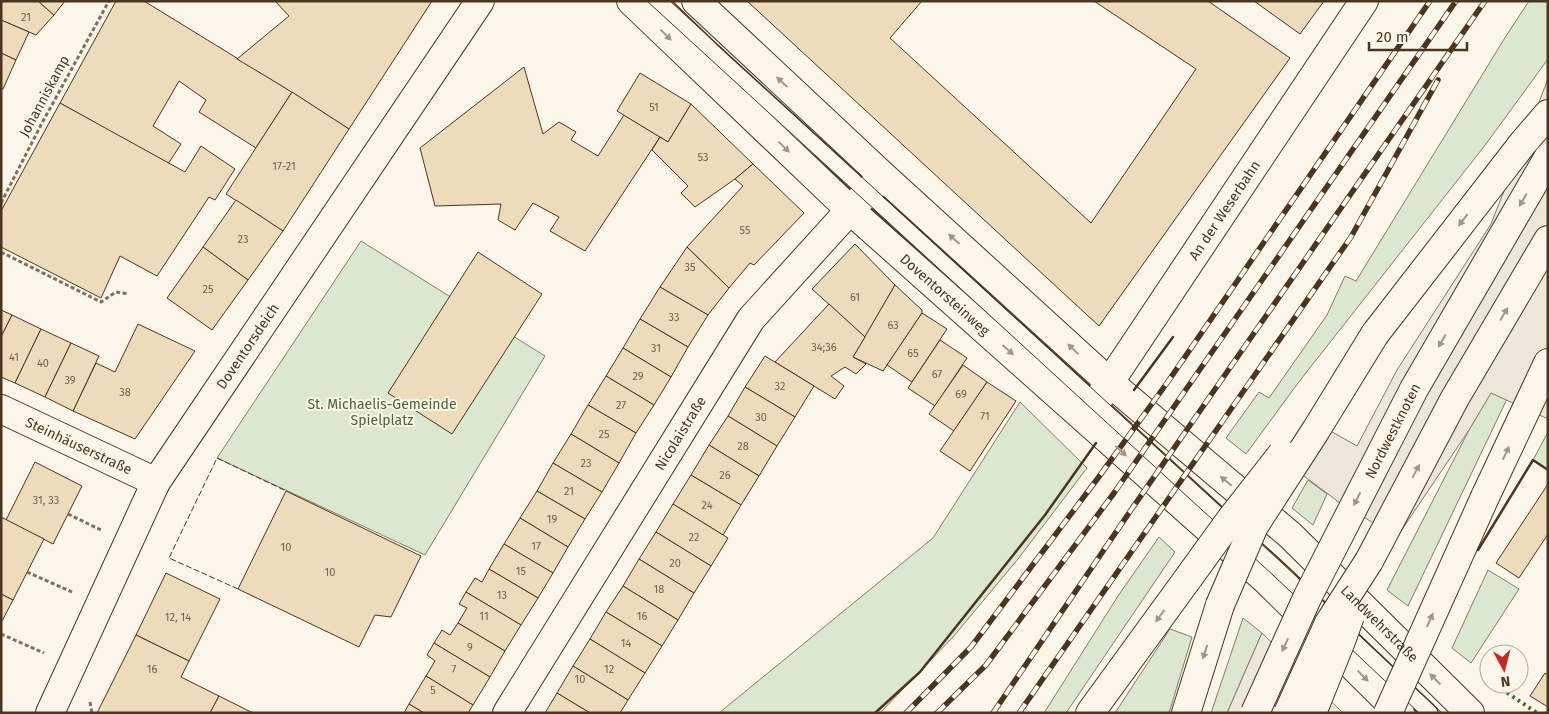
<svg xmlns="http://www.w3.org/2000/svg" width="1549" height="714" font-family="'Fira Sans',sans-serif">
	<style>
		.green { fill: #dce7d0; stroke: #887966 }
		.parking { fill: #ede7d9; stroke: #887966 }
		.building { fill: #ecdcbc; stroke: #4a3520 }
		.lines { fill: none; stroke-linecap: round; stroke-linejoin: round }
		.lane-casing { stroke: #4a3520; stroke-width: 18 }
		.street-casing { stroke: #4a3520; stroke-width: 30 }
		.secondary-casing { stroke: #4a3520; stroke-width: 30 }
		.highway-casing { stroke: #4a3520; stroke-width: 30 }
		.path { stroke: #7f6f5c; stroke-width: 3; stroke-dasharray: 4 2.5; stroke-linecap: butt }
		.lane { stroke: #fbf6e9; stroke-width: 15 }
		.street { stroke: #fbf6e9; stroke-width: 28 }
		.secondary { stroke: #fbf6e9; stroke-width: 28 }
		.highway { stroke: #fbf6e9; stroke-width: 28 }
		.tram { stroke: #4a3520; stroke-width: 1 }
		.rail-casing { stroke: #4a3520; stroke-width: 5.5 }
		.rail { stroke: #fbf6e9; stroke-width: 4; stroke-dasharray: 11; stroke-linecap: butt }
		.highway-bridge-casing { stroke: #4a3520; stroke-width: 30; stroke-linecap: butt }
		.highway-bridge { stroke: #fbf6e9; stroke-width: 28 }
		.hedge { stroke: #436837; stroke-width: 4; stroke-dasharray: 2.5 4; stroke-linecap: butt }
		.fence { stroke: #4a3520; stroke-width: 1; stroke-dasharray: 6 2.5; stroke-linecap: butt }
		.wall { stroke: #4a3520; stroke-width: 2.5 }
		.oneway { fill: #a29684 }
		.labels { text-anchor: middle; stroke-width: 4; stroke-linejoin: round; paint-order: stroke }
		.number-label { font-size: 11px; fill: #725f47 }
		.street-label { font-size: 14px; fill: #4a3520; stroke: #fbf6e9 }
		.park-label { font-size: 14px; fill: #436837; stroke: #fbf6e9 }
	</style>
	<rect width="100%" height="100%" fill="#fbf6e9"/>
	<g class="green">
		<path d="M1529,1H1548V59L1486,144L1298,383L1246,454L1226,438L1259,392L1269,398L1327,315L1345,276L1356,281L1506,36Z"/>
		<path d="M361,241L545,356L425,555L217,458Z"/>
		<path d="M1491,392L1507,399L1408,606L1387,590L1469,430Z"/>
		<path d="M1020,402L1087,468L1018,559L953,637L880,713H719L933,538Z"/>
		<path d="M1548,432V470L1533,460Z"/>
		<path d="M1308,480L1327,494L1313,525L1292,508Z"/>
		<path d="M1159,537L1175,552L1066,713H1044L1118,596Z"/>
		<path d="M1488,570L1519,589L1471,663L1452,648Z"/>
		<path d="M1243,618L1262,633L1227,713H1211Z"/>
		<path d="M1170,629L1192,637L1169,713H1115Z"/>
	</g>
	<g class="parking">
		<path d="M1548,79V416L1546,418L1491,393L1469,430L1397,537L1340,503L1300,473L1327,429L1357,446L1397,370L1491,224Z"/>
		<path d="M1262,633L1343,713H1227Z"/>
	</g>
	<g class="building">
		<path d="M1,1H38L54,15L36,35L1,20Z"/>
		<path d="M38,1H65L54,15Z"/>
		<path d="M116,1H144L292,92L256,148L199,112L206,100L179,81L153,126L181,144L168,164L60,103Z"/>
		<path d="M275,1H432L349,129L282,86L237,59L289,16Z"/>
		<path d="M747,1H922L890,38L1091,223L1196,69L1094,1H1208L1290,58L1099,326Z"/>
		<path d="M1254,1H1324L1300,34Z"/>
		<path d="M1,20L29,32L16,60L1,53Z"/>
		<path d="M1,53L16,60L3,89H1Z"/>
		<path d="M524,67L543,134L559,122L576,132L571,140L598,156L624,115L660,137L585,251L550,231L559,217L533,203L515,230L498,220L501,204L435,206L420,148Z"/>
		<path d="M640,73L691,104L668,142L617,111Z"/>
		<path d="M292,92L349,129L283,231L226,194Z"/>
		<path d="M60,103L185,172L201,146L235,169L215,200L209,197L157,276L120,256L101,298L1,247V211Z"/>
		<path d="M691,104L753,164L735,179L695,207L681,193L688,186L652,150L660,137L668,142Z"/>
		<path d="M753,164L804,213L754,265L750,263L729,288L687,247L743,186L735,179Z"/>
		<path d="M236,200L283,231L248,280L203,247Z"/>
		<path d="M855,244L895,285L865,337L812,289Z"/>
		<path d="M203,247L248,280L212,330L167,298Z"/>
		<path d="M687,247L729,288L708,315L660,287Z"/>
		<path d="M478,252L542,294L452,434L388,393Z"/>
		<path d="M895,285L922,310V313L883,371L853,357Z"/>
		<path d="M660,287L708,315L688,347L640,319Z"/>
		<path d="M829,304L865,337L853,357L866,364L856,374L845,367L831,376L844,386L835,399L775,362Z"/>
		<path d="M1,310L12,315L1,337Z"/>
		<path d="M922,313L947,329L912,382L887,365Z"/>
		<path d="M12,315L41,329L15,383L1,377V337Z"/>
		<path d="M640,319L688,347L671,377L623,348Z"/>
		<path d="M138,324L195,351L135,439L73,411L96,363L115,372Z"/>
		<path d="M41,329L71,343L45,397L15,383Z"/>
		<path d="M940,340L967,358L935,406L908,388Z"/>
		<path d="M71,343L99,356L73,411L45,397Z"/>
		<path d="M623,348L671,377L654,405L606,376Z"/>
		<path d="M765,356L814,386L795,417L745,387Z"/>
		<path d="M963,365L987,382L954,431L929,414Z"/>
		<path d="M606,376L654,405L636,433L588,405Z"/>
		<path d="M987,382L1016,401L970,471L940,451Z"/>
		<path d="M745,387L795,417L777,446L728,416Z"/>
		<path d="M588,405L636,433L619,463L571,434Z"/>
		<path d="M728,416L777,446L759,476L709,445Z"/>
		<path d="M571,434L619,463L602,492L553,463Z"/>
		<path d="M709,445L759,476L741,505L691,475Z"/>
		<path d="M35,462L82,486L53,544L6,520Z"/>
		<path d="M553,463L602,492L585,519L537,491Z"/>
		<path d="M691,475L741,505L723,535L673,504Z"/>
		<path d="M1548,484V534L1519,578L1496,563Z"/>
		<path d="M286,491L421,556L391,617L375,615L359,647L238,589Z"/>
		<path d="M537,491L585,519L568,547L520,518Z"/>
		<path d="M673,504L728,538L711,566L656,532Z"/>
		<path d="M1,517L44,539L13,600L1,594Z"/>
		<path d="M520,518L568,547L553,573L504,544Z"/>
		<path d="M656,532L711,566L694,593L639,559Z"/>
		<path d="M504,544L553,573L538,598L489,569Z"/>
		<path d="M639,559L694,593L678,620L623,586Z"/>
		<path d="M489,569L538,598L521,625L466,592L475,578L482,582Z"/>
		<path d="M166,573L220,599L189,661L136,635Z"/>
		<path d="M623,586L678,620L662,646L606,612Z"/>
		<path d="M466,592L521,625L505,651L458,623L467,608L459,604Z"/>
		<path d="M1,594L13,600L1,623Z"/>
		<path d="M606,612L662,646L645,673L590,639Z"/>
		<path d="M458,623L505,651L490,677L434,643L442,630L450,635Z"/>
		<path d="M136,635L189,661L181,677L219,696L210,713H97Z"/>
		<path d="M590,639L645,673L628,700L573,666Z"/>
		<path d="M434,643L490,677L473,705L426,676L435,661L427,655Z"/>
		<path d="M573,666L628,700L620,713H590L557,693Z"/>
		<path d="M1545,673L1548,675V707L1530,696Z"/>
		<path d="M426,676L473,705L468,713H424L409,704Z"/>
		<path d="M557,693L590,713H545Z"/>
		<path d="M219,696L253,713H210Z"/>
		<path d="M409,704L424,713H404Z"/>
	</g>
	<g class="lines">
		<g class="lane-casing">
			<path id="lane" d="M660,1L712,51L1279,570L1430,713"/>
		</g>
		<g class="street-casing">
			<g id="street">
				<path id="s1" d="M1,409L156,482"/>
				<path id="s2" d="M1085,419L1364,1"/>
				<path id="s3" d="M50,713L156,482L480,1"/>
				<path id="s4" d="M507,713L751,319L850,210L883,176"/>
			</g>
		</g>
		<g class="secondary-casing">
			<g id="secondary">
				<path id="s5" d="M631,1L850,210L1266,580L1400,713"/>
				<path id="s6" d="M696,1L883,176L1109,382L1290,535L1470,713"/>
			</g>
		</g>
		<g class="highway-casing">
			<g id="highway">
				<path d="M1375,334L1523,143L1548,114"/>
				<path d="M1485,497L1548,363"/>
				<path d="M1369,561L1455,398L1548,240"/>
				<path d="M1090,713L1189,577"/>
				<path d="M1186,713L1220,605"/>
			</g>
		</g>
		<g class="path">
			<path d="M1,203L42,123L109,1"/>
			<path d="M1,252L101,302L116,292L129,294"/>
			<path d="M68,514L101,530"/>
			<path d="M27,572L72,592"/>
			<path d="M1,634L44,653"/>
			<path d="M90,702L92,713"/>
		</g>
		<use href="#lane" class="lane"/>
		<use href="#street" class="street"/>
		<use href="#secondary" class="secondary"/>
		<use href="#highway" class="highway"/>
		<g class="tram">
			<path d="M647,1L1274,576L1419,713"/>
			<path d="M670,1L1282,563L1442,713"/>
		</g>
		<g class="rail-casing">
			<g id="rail">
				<path d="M906,713L971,647L1098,478L1167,383L1430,1"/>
				<path d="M937,713L986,665L1114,493L1456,1"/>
				<path d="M993,713L1131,510L1485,1"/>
				<path d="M1019,713L1351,237L1438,80"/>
			</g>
		</g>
		<use href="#rail" class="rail"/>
		<g class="highway-bridge-casing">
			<g id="highway-bridge">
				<path d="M1189,577L1231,519L1282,454"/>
				<path d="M1220,605L1254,526L1316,430L1375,334"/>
				<path id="s7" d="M1255,713L1308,596L1414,389L1548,158"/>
				<path d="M1288,713L1329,623L1369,561"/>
				<path d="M1312,713L1341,641L1350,616"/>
				<path d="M1388,713L1485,497"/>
			</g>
		</g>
		<use href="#highway-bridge" class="highway-bridge"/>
		<g class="hedge">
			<path d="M1519,654L1520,652"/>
			<path d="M1502,684L1500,688L1537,713"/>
		</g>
		<path class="fence" d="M238,589L169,558L217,458L286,491"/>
		<g class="wall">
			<path d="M1134,390L1173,337"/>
			<path d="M1478,550L1533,460L1548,470"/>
			<path d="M875,713L920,672L1045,515L1096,443"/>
		</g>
	</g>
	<defs><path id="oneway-solid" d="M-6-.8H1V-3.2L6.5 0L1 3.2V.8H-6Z" transform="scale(1.25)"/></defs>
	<g class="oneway">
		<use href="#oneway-solid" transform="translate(666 35) rotate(44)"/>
		<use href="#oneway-solid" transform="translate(782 82) rotate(-137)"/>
		<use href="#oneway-solid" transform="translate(784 147) rotate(44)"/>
		<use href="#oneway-solid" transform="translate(1523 200) rotate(120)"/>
		<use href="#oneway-solid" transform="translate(1463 220) rotate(128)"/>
		<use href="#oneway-solid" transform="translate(954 239) rotate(-138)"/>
		<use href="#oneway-solid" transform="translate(1504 314) rotate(-59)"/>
		<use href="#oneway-solid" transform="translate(1442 341) rotate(120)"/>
		<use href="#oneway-solid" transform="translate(1073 349) rotate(-137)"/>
		<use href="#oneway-solid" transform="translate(1008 350) rotate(42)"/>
		<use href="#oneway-solid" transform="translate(1121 451) rotate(42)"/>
		<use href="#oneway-solid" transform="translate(1506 453) rotate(-65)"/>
		<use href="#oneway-solid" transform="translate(1416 471) rotate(-62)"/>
		<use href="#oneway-solid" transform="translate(1226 481) rotate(-140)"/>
		<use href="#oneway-solid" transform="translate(1357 499) rotate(117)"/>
		<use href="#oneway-solid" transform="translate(1160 616) rotate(126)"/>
		<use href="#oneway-solid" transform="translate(1430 620) rotate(-66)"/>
		<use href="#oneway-solid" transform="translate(1285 645) rotate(115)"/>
		<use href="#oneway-solid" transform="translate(1205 652) rotate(108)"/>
		<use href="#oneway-solid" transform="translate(1363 676) rotate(45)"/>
		<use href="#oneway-solid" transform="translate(1435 679) rotate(-136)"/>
	</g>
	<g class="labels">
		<g class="number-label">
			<text x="26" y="21">21</text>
			<text x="654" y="111">51</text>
			<text x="703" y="161">53</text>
			<text x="284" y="170">17-21</text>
			<text x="745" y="234">55</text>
			<text x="243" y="243">23</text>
			<text x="690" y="271">35</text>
			<text x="208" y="293">25</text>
			<text x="855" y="301">61</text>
			<text x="674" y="321">33</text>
			<text x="893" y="329">63</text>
			<text x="824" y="351">34;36</text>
			<text x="656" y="352">31</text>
			<text x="913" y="357">65</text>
			<text x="14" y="361">41</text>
			<text x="43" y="367">40</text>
			<text x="937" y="378">67</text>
			<text x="638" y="380">29</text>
			<text x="70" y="384">39</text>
			<text x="780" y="390">32</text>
			<text x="125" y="396">38</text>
			<text x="961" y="398">69</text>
			<text x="621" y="409">27</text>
			<text x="985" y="420">71</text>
			<text x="761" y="421">30</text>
			<text x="604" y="438">25</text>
			<text x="743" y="450">28</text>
			<text x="586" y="467">23</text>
			<text x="725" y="479">26</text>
			<text x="569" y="495">21</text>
			<text x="46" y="504">31, 33</text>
			<text x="707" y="509">24</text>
			<text x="552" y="523">19</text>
			<text x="694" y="541">22</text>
			<text x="536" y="550">17</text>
			<text x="286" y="551">10</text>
			<text x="675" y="567">20</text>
			<text x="521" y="575">15</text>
			<text x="330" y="576">10</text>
			<text x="659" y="593">18</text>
			<text x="502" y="599">13</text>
			<text x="484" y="620">11</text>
			<text x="642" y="620">16</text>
			<text x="178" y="621">12, 14</text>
			<text x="626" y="647">14</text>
			<text x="470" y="651">9</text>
			<text x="152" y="673">16</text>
			<text x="454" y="673">7</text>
			<text x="609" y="673">12</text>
			<text x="580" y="683">10</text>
			<text x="433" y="694">5</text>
		</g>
		<g class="street-label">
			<text transform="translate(44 96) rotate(-62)" y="5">Johanniskamp</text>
			<text dy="5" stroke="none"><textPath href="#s2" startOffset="251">An der Weserbahn</textPath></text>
			<text dy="5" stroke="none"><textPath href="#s5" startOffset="430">Doventorsteinweg</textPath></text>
			<text dy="5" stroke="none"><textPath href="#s3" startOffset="418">Doventorsdeich</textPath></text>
			<text dy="5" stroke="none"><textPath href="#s7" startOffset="314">Nordwestknoten</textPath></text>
			<text dy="5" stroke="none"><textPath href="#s4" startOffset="329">Nicolaistraße</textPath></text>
			<text dy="5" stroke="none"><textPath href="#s1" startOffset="86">Steinhäuserstraße</textPath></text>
			<text dy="5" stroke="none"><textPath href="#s6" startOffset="925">Landwehrstraße</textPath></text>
		</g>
		<g class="park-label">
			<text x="382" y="409">St. Michaelis-Gemeinde<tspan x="382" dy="16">Spielplatz</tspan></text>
		</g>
	</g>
	<rect width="1549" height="714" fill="none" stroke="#4a3520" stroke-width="5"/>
	<g transform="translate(1504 669) rotate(173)"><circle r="24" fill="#fbf6e9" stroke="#b4a999"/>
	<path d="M0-4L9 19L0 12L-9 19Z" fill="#c62828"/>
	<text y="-8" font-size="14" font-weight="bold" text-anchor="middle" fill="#4a3520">N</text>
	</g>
	<path d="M1369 42v8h98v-8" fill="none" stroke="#4a3520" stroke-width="2.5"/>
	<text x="1376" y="42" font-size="15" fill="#4a3520" stroke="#fbf6e9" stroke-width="4" paint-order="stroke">20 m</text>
</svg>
